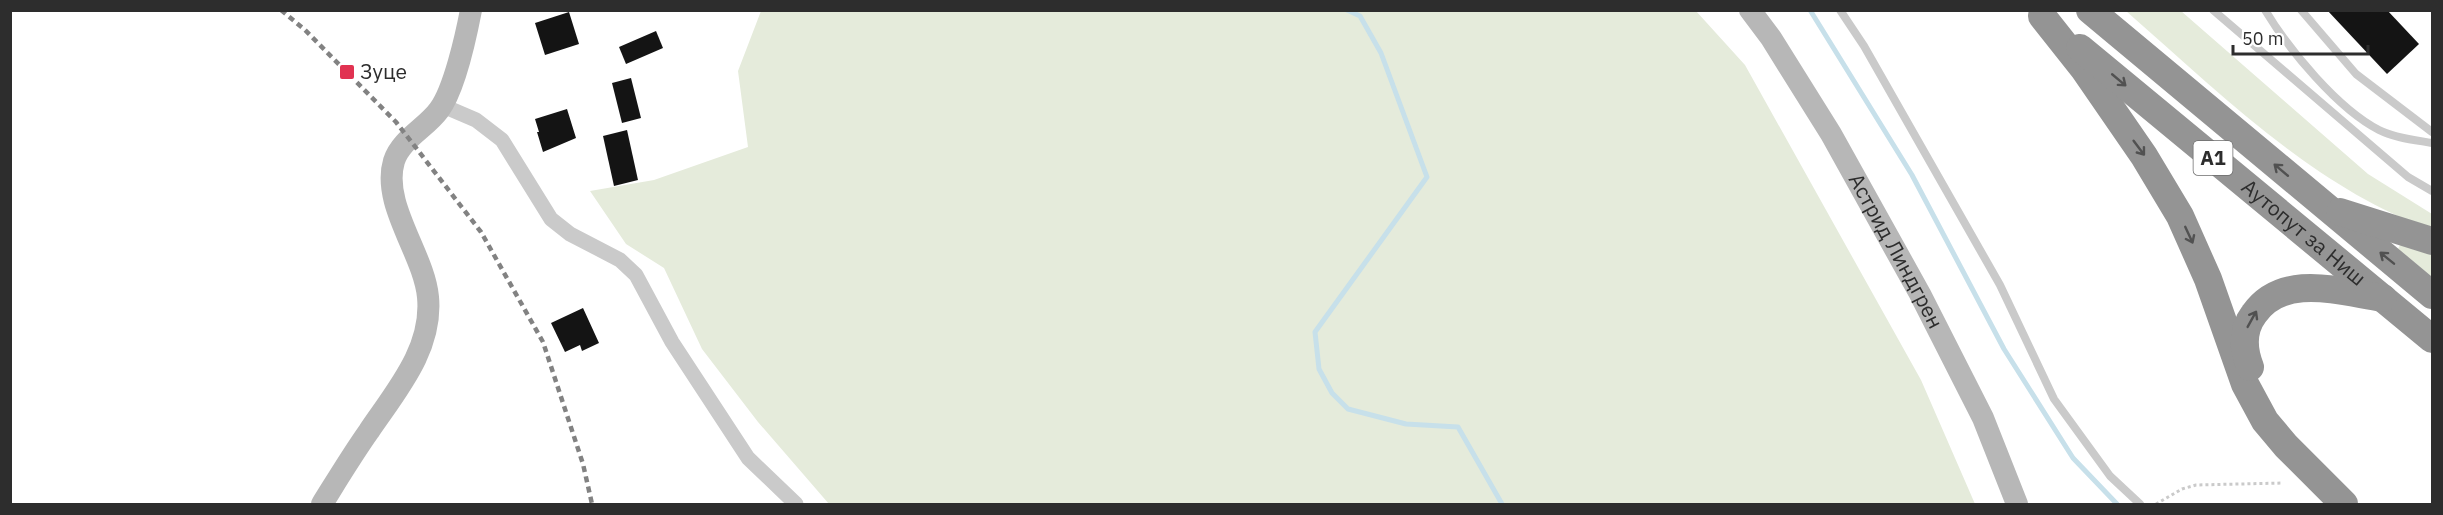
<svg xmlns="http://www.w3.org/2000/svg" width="2443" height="515" font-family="'IBM Plex Sans',sans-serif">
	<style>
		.green { fill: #e5ebdb }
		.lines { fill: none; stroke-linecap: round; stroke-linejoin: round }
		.stream { stroke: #c7e0ea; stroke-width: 5 }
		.building { fill: #141414 }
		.path { stroke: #cacaca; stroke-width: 3; stroke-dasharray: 3 3; stroke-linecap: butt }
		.lane { stroke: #cacaca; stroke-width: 8 }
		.street { stroke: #cacaca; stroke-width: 15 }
		.secondary { stroke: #b7b7b7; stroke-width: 22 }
		.highway { stroke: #949494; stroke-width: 28 }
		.rail { stroke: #828282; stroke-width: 4.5; stroke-dasharray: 6 4.5; stroke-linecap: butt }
		.oneway { stroke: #515151 }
		.poi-dot { fill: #e13251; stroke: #fff; stroke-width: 2 }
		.labels { text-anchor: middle; stroke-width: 6; stroke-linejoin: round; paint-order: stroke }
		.shield { fill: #fff; stroke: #6c6c6c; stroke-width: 1.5 }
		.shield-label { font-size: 20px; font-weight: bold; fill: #2d2d2d }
		.poi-label { font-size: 21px; fill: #2d2d2d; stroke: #fff; text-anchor: start }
		.street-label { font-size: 21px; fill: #2d2d2d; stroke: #fff }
	</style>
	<rect width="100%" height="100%" fill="#fff"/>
	<g class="green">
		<path d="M761,11H1696L1745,65L1921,380L1975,504H829L758,422L702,349L664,268L626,244L590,191L654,180L748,147L738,71Z"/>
		<path d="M2126,11H2181L2368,174L2432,214V230C2313,187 2220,93 2126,11Z"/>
		<path d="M2400,245L2432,252V277L2398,249Z"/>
	</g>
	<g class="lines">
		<g class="stream">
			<path d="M1347,10L1360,16L1381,53L1427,177L1315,332L1319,369L1332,393L1348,409L1406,424L1458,427L1502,504"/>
			<path d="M1810,10L1912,175L2004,349L2073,458L2117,504"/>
		</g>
	</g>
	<g class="building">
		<path d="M2327,10H2387L2419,44L2387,74Z"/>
		<path d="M569,12L579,44L545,55L535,23Z"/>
		<path d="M656,31L663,48L626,64L619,47Z"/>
		<path d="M631,78L641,118L622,123L612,83Z"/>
		<path d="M567,109L576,138L543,152L537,132H539L535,119Z"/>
		<path d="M627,130L638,180L614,186L603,136Z"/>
		<path d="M583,308L599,343L582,351L580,345L565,352L551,323Z"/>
	</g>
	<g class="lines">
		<path class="path" d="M2156,504L2182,489L2196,485L2283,483"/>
		<g class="lane">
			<path d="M1840,10L1864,46L2000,285L2054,399L2110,476L2140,504"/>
			<path d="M2213,10L2408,177L2432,191"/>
			<path d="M2265,10C2289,50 2338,109 2379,130C2395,138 2415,140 2432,143"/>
			<path d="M2301,10L2356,74L2432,132"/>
		</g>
		<path class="street" d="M441,108H448L476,120L502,140L551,219L570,234L620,260L636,275L672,342L748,458L796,504"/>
		<g class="secondary">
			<path id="s1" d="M1750,10L1771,38L1831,134L1920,294L1983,418L2017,504"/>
			<path d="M322,504C337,480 352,455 369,431C396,391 433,349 428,297C424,254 381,204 394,161C401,139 426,128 439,110C454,90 466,36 471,10"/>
		</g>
		<g class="highway">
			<path d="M2090,10L2432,295"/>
			<path d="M2042,16L2084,69L2144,156L2180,216L2208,279L2245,384L2265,421L2286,446L2344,504"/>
			<path id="s2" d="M2080,48L2432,339"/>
			<path d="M2340,212L2432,241"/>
			<path d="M2250,367C2243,349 2242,330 2254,314C2283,272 2341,292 2383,298"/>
		</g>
		<path class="rail" d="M281,10L305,30L396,122L481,232L543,342L583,464L592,504"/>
	</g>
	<defs><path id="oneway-shaft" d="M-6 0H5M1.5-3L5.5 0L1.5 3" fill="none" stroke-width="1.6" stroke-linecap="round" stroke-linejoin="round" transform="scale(1.5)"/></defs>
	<g class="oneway">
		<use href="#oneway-shaft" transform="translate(2119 80) rotate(40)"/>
		<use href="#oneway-shaft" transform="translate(2139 148) rotate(53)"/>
		<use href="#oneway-shaft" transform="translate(2281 170) rotate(-140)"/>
		<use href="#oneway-shaft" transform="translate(2189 235) rotate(65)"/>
		<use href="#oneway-shaft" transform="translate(2387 258) rotate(-141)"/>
		<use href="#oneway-shaft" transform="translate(2252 319) rotate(-61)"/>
	</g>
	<rect class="poi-dot" x="339" y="64" width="16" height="16" rx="3"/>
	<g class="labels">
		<rect class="shield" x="2193.5" y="141" width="39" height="34" rx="4.5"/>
		<g class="shield-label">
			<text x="2213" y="165">A1</text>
		</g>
		<g class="poi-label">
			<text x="360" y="79">Зуце</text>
		</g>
		<g class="street-label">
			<text dy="7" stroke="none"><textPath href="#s2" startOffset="290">Аутопут за Ниш</textPath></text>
			<text dy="7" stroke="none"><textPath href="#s1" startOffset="282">Астрид Линдгрен</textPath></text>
		</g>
	</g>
	<rect width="2443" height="515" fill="none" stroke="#2d2d2d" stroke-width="24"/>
	<path d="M2233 45v9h135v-9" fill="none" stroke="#2d2d2d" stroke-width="3"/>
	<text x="2242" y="45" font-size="18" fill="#2d2d2d" stroke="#ffffff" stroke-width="4.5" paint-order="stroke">50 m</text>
</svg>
